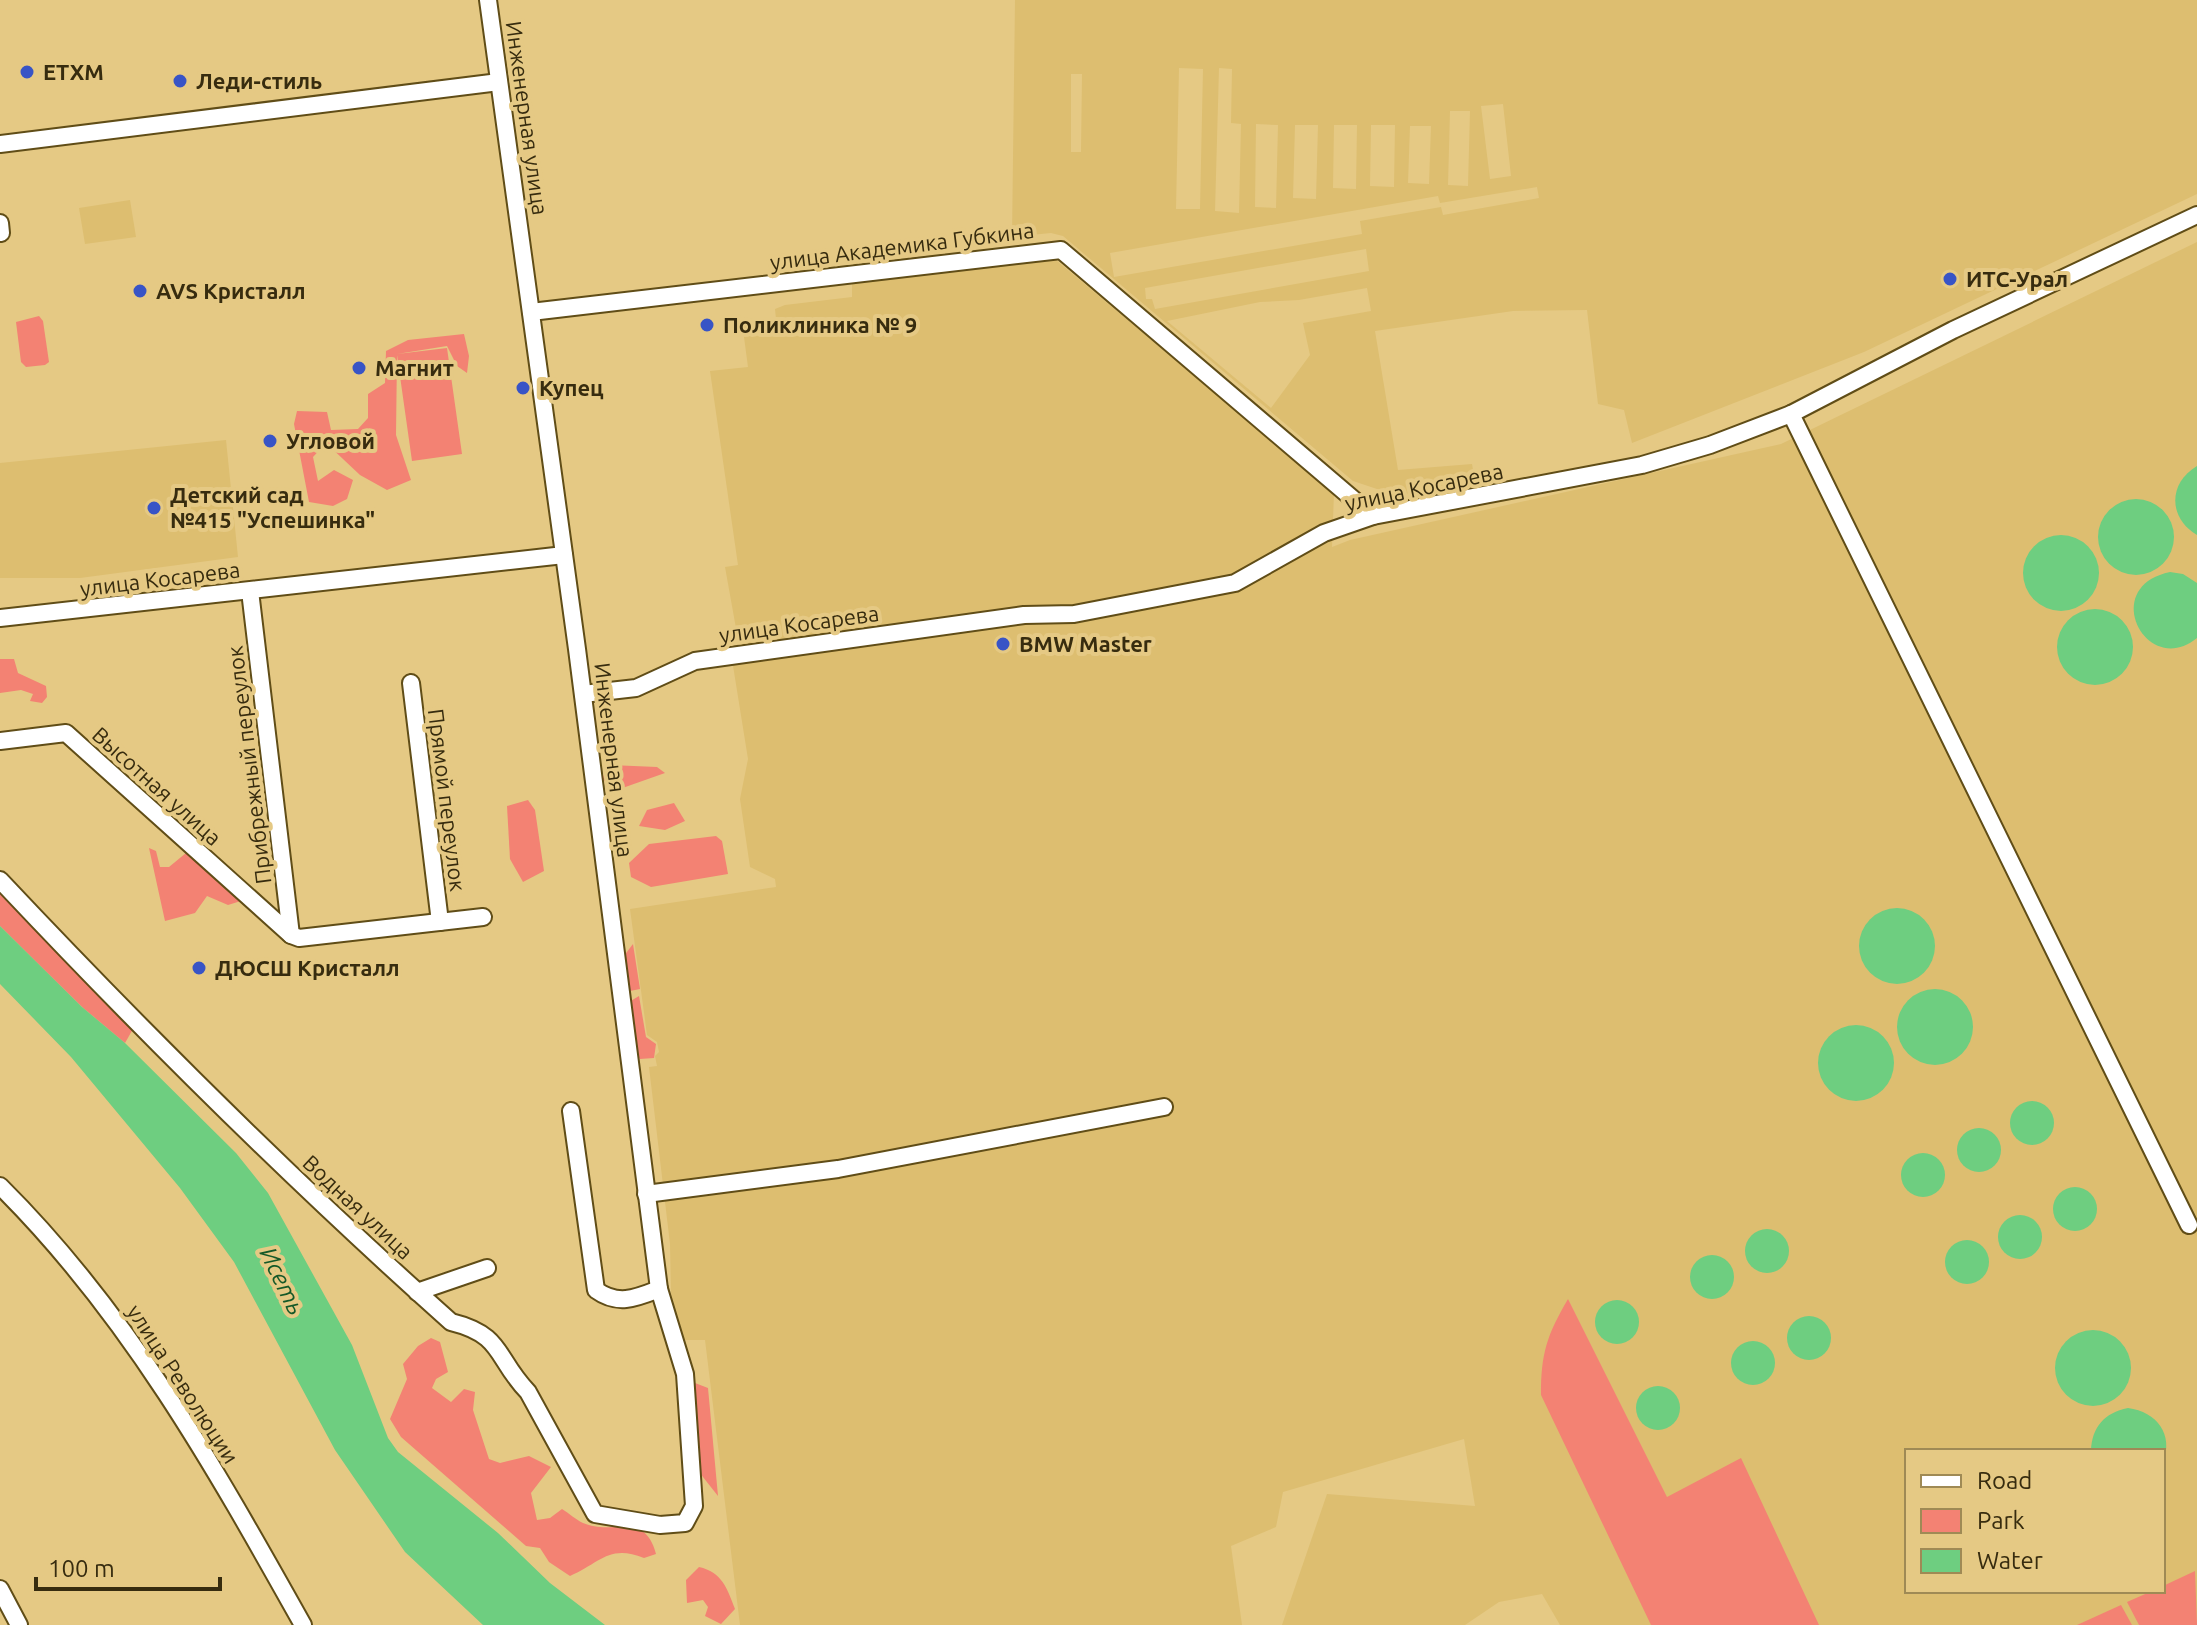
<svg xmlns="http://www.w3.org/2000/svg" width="2197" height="1625" font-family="Ubuntu,sans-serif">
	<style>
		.built { fill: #ddbe70; fill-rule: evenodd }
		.green { fill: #f38273 }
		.water { fill: #6ece80 }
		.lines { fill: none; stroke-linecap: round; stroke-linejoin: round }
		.minor-casing { stroke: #604d17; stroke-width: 20 }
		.minor { stroke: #fff; stroke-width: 16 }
		.poi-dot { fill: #3854c6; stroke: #e5c984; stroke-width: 3 }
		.labels { text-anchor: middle; stroke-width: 8; stroke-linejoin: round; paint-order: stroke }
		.poi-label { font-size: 22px; font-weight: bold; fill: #372c0f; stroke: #e5c984; text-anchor: start }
		.street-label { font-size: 22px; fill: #372c0f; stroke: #e5c984 }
		.water-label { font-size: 24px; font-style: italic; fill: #155928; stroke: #e5c984 }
	</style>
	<rect width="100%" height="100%" fill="#e5c984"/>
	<g class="built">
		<path d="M1015,0H2197V194L1864,352L1632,443L1624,410L1598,404L1587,310L1513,311L1375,331L1398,470L1472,464L1476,487L1427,495L1386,492L1353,481L1063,236L1051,233L1012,237ZM1179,68L1203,69L1200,209H1176ZM1219,68L1232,69L1231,123L1241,124L1239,213L1215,211ZM1071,74H1082L1081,152H1071ZM1503,104L1511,176L1490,179L1481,106ZM1450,111H1470L1468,186L1448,185ZM1256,124L1278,125L1276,208L1255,207ZM1295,125H1318L1316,199L1293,198ZM1334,125H1357L1356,189L1333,188ZM1371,125H1395L1394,187L1370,186ZM1410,126H1431L1429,184L1408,183ZM1537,187L1539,198L1443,215L1441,207L1360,221L1362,234L1114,277L1110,253L1438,196L1440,203ZM1366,249L1369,271L1155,309L1152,299H1146L1145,288ZM1367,288L1371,311L1303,323L1310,355L1271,408L1167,321L1260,302L1299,300Z"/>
		<path d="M130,200L136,237L85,244L79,208Z"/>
		<path d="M2197,242V1625H1560L1542,1594L1499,1602L1465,1625H1282L1327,1494L1475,1506L1464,1439L1283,1492L1276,1527L1231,1546L1242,1625H740L705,1340H681L671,1293L670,1244L649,1067L657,1066L655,1056L659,1052L657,1042L647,1035L630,909L776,887L775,879L750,867L740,799L748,759L730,647L739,645L725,567L738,565L710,371L748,367L742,322L776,319L775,309L785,305L852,297V283L1056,260L1334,493L1332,547L1350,540L1781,444ZM1907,1451H2163V1591H1907Z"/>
		<path d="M226,440L238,557L80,578H0V463Z"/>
	</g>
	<g class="green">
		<path d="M39,316L43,321L49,362L45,365L26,367L21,362L16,322Z"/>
		<path d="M464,334L469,356L467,373L457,366L447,346L397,354L447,348L462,454L412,461L397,355L396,435L411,480L387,490L360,475L326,443L313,457L318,481L334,470L353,480L347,499L333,506L309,502L294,424L297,411L327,412L331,430L358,429L368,418V394L385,383L386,351L408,340Z"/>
		<path d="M0,659H14L18,673L46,686L47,697L42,703L30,701L33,694L21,690L0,693Z"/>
		<path d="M610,765L657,767L665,773L614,791L602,778Z"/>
		<path d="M528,800L535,810L544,871L523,882L510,859L507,806Z"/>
		<path d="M674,803L685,821L665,830L639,826L647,810Z"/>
		<path d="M716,836L722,841L728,874L651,887L631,877L629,863L649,844Z"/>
		<path d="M149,848L156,851L160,867H169L186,853L244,900L228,905L207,896L195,913L165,921Z"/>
		<path d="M0,894L133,1029L125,1043L82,1007L0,926Z"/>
		<path d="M633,944L640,989L630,991L623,957Z"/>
		<path d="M639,996L646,1037L656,1044L654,1058L640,1059L636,1053L629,1002Z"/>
		<path d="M1568,1299L1667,1497L1741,1458L1819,1625H1651L1541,1395C1541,1353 1547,1335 1568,1299Z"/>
		<path d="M431,1338L440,1342L448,1372L436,1379L432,1388L451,1402L464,1389L475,1392L473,1410L489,1459L500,1463L529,1456L551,1467L531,1493L537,1520L550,1518L562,1509C569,1513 576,1520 583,1523C614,1536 645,1511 656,1554L644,1558C609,1544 600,1563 570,1576L549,1562L540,1548L526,1546L401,1437L390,1419L407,1379L403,1364L418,1346Z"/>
		<path d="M695,1383L708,1388L718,1496L699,1472L692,1397Z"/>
		<path d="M699,1567C722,1572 727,1588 735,1609L721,1624L705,1616L708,1607L703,1600L687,1603L686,1580Z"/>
		<path d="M2195,1571L2197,1625H2139L2127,1602L2152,1591H2163V1586Z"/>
		<path d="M2121,1605L2132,1625H2077Z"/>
	</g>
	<g class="water">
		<path d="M2197,466V535C2168,518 2168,483 2197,466Z"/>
		<circle cx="2136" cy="537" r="38"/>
		<circle cx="2061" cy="573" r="38"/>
		<path d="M2170,572L2183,574L2197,583V638C2147,679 2098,587 2170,572Z"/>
		<circle cx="2095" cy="647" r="38"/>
		<circle cx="1897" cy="946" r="38"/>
		<path d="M0,926L82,1007L125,1043L236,1153L268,1193L352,1345L388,1438L398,1452L498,1533L550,1583L605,1625H483L405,1552L335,1450L234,1262L180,1188L71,1057L0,984Z"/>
		<circle cx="1935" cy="1027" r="38"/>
		<circle cx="1856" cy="1063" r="38"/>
		<circle cx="2032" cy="1123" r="22"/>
		<circle cx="1979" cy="1150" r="22"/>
		<circle cx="1923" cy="1175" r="22"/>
		<circle cx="2075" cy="1209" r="22"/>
		<circle cx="2020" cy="1237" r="22"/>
		<circle cx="1767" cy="1251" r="22"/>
		<circle cx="1967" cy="1262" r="22"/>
		<circle cx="1712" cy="1277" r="22"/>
		<circle cx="1617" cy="1322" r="22"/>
		<circle cx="1809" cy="1338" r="22"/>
		<circle cx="2093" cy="1368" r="38"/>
		<circle cx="1753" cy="1363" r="22"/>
		<circle cx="1658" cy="1408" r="22"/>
		<path d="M2128,1408C2157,1412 2174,1434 2163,1463V1451H2091C2092,1427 2104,1413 2128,1408Z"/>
	</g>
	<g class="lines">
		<g class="minor-casing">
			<g id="minor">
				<path d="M0,144L499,82"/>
				<path d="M0,223L1,233"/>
				<path d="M531,312L1061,250L1373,516"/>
				<path d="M1791,414L2189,1225"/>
				<path d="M250,591L291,935"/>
				<path d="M0,618L564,555"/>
				<path d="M411,683L440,922"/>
				<path d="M583,694L636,688L695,661L1024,615L1074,614L1235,583L1324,533L1373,516L1642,465L1710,445L1791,414L1953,330L2197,215"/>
				<path d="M0,741L66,733L291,935L299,938L483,917"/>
				<path d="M0,880C144,1033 294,1182 451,1322C504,1335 495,1358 528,1392L595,1514L660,1525L685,1523L694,1506L685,1374L659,1289L577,649L488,0"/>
				<path d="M571,1111L596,1290C618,1306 636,1298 659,1289"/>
				<path d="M0,1186C129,1314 215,1468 303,1625"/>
				<path d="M646,1194L838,1169L1164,1107"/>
				<path d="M417,1292L487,1268"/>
				<path d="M0,1589L19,1625"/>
			</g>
		</g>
		<use href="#minor" class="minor"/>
	</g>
	<g class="poi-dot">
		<circle cx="27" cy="72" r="8"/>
		<circle cx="180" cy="81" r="8"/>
		<circle cx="1950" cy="279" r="8"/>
		<circle cx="140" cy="291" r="8"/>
		<circle cx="707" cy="325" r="8"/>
		<circle cx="359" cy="368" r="8"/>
		<circle cx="523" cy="388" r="8"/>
		<circle cx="270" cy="441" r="8"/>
		<circle cx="154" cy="508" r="8"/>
		<circle cx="1003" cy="644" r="8"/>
		<circle cx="199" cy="968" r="8"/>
	</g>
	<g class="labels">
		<g class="poi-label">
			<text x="43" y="80">ЕТХМ</text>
			<text x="196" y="89">Леди-стиль</text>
			<text x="1966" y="287">ИТС-Урал</text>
			<text x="156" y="299">AVS Кристалл</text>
			<text x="723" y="333">Поликлиника № 9</text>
			<text x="375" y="376">Магнит</text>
			<text x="539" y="396">Купец</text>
			<text x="286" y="449">Угловой</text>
			<text x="170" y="503">Детский сад<tspan x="170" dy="25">№415 "Успешинка"</tspan></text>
			<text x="1019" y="652">BMW Master</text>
			<text x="215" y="976">ДЮСШ Кристалл</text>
		</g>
		<g class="street-label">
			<text transform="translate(527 118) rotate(82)" y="8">Инженерная улица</text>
			<text transform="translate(902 246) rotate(-7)" y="8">улица Академика Губкина</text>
			<text transform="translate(1424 487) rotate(-12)" y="8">улица Косарева</text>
			<text transform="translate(160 579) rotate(-7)" y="8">улица Косарева</text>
			<text transform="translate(799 624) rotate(-8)" y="8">улица Косарева</text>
			<text transform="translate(614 760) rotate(83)" y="8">Инженерная улица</text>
			<text transform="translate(249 765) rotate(-97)" y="8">Прибрежный переулок</text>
			<text transform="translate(157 786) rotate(42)" y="8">Высотная улица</text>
			<text transform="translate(447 800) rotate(83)" y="8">Прямой переулок</text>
			<text transform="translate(358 1207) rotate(43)" y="8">Водная улица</text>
			<text transform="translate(183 1384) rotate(57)" y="8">улица Революции</text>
		</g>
		<g class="water-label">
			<text transform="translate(282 1281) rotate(64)" y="8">Исеть</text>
		</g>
	</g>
	<rect x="1905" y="1449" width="260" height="144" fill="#e5c984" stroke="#9f8a55" stroke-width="2"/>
	<rect x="1921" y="1475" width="40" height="12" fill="#ffffff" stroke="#9f8a55" stroke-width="2"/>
	<text x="1977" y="1489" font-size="24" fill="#372c0f">Road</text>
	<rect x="1921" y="1509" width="40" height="24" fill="#f38273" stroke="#9f8a55" stroke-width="2"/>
	<text x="1977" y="1529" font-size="24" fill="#372c0f">Park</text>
	<rect x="1921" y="1549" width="40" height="24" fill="#6ece80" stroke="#9f8a55" stroke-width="2"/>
	<text x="1977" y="1569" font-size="24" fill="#372c0f">Water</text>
	<path d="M36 1577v12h184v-12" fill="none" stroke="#372c0f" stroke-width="4"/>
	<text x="48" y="1577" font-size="24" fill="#372c0f" stroke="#e5c984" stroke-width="6" paint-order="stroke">100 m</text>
</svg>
